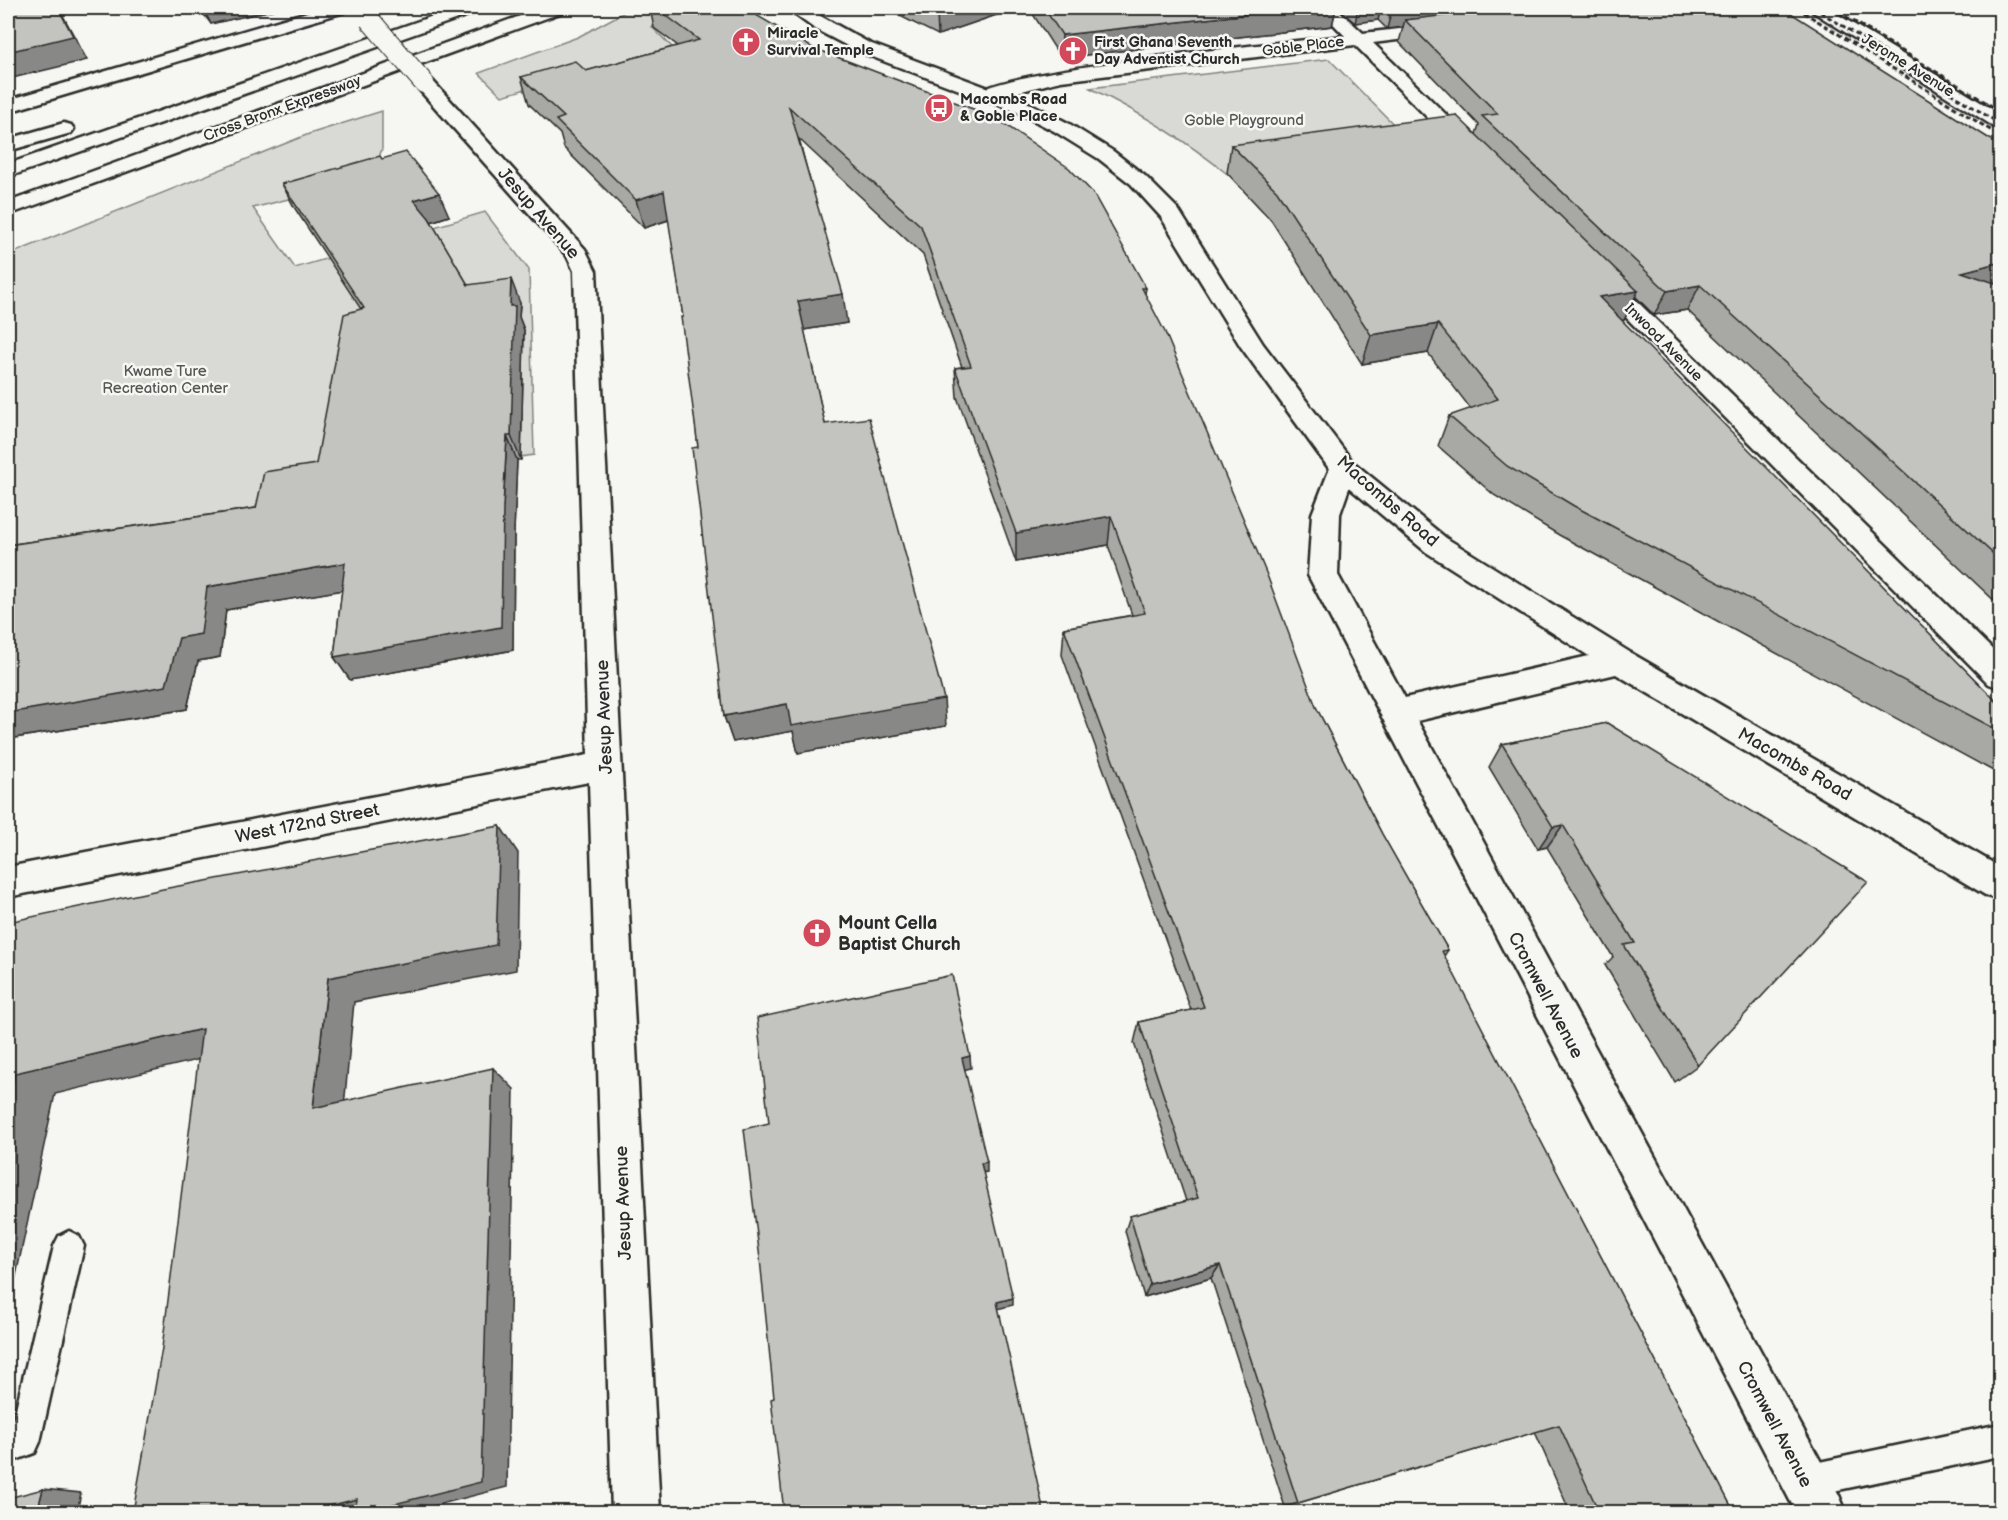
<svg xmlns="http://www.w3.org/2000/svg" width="2008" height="1520" font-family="'Balsamiq Sans',sans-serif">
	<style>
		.green { fill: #d9d9d5; stroke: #828280; stroke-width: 1.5 }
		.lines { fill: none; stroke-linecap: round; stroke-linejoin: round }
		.service-casing { stroke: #2b2b2b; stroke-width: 5 }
		.minor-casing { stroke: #2b2b2b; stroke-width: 5 }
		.tertiary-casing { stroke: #2b2b2b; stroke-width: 5 }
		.secondary-casing { stroke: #2b2b2b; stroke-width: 5 }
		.motorway-casing { stroke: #2b2b2b; stroke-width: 5 }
		.service { fill: #f6f6f2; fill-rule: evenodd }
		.minor { fill: #f6f6f2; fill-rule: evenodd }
		.tertiary { fill: #f6f6f2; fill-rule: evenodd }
		.secondary { fill: #f6f6f2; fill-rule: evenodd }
		.motorway { fill: #f6f6f2; fill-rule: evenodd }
		.rail { stroke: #2b2b2b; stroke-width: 3; stroke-dasharray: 5 3; stroke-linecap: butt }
		.minor-bridge-casing { stroke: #2b2b2b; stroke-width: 22; stroke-linecap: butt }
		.minor-bridge { stroke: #f6f6f2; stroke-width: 20 }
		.wall { fill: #a8a8a5; stroke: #2b2b2b; stroke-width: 1.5 }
		.shaded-wall { fill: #888886; stroke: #2b2b2b; stroke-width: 1.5 }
		.building { fill: #c3c3c0; stroke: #2b2b2b; stroke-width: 1.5 }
		.labels { text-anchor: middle; stroke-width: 5; stroke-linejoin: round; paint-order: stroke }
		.far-poi-label { font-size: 15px; font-weight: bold; fill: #2b2b2b; stroke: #f6f6f2; text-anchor: start }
		.far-street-label { font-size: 15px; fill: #2b2b2b; stroke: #f6f6f2 }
		.far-park-label { font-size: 15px; fill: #565656; stroke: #f6f6f2 }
		.street-label { font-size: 18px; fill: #2b2b2b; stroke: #f6f6f2 }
		.poi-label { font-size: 18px; font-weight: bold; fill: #2b2b2b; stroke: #f6f6f2; text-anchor: start }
	</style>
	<rect width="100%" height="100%" fill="#f6f6f2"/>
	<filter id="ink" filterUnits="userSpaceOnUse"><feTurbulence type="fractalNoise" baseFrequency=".0167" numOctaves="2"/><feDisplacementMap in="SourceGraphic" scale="12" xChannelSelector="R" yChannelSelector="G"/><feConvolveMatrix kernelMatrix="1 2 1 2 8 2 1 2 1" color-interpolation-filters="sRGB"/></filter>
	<g filter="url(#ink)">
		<g class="green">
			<path d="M632,8L714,9L652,27L672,47L502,96L479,73L578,37Z"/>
			<path d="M1329,59L1416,147L1226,173C1184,139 1139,112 1090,88Z"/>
			<path d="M382,111V149L378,160L312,193L253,208L295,268L485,212L529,270L534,455L273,492L268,527L8,562V509L15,487L8,488V255L309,134Z"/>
		</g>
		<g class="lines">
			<g class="service-casing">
				<g id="service">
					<path d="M69,1231L79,1236L84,1246L40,1442L35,1453L8,1463V1431L11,1430L54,1246L59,1236Z"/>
					<path d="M2000,1424V1456L1805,1497L1793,1493L1789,1481L1793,1469L1805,1465Z"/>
				</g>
			</g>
			<g class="minor-casing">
				<g id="minor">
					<path d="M321,8H347L344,12L8,112V100Z"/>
					<path d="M1318,8H1336L1363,33L1445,24L1451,25L1454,29L1451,33L1445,34L1373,43L1476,144L1479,148L1476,152H1462L1355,45L1061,81C1046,84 991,101 980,98L977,94C994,70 1297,41 1345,36Z"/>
					<path d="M424,77L431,79L585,249L596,271L660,1512H612L589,782L8,897V867L588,755L574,271L567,256L417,87L415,83L417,79Z"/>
					<path d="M1599,270L1607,272L2000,657V688L1989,684L1591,282L1588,277L1591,272Z"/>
					<path d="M1343,459L1353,462L1356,468L1340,514L1338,575L1839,1495L1846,1512H1796L1308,575L1312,514L1330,468L1333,462Z"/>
				</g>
			</g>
			<g class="tertiary-casing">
				<path id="tertiary" d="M786,8H806L869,43L1031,104L1068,123L1113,151L1145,176L1178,209L1263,344L1353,462L1446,538L1631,653L2000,867V900L1987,896L1616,674L1396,726L1385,722L1380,713L1385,704L1396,700L1589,656L1426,552L1333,474L1241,347L1161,217L1131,184L1099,159L1054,131L1017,112L857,51L815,29Z"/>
			</g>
			<g class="secondary-casing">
				<path id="secondary" d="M1807,8H1827L2000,114V128L1993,126Z"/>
			</g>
			<g class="motorway-casing">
				<g id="motorway">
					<path d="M456,8H480L477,12L8,177V164Z"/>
					<path d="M542,8H566L563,12L8,215V202Z"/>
					<path d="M64,123L71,125L74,129L71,133L8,151V139Z"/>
				</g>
			</g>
			<use href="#service" class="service"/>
			<use href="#minor" class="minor"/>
			<use href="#tertiary" class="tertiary"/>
			<use href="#secondary" class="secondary"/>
			<use href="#motorway" class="motorway"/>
			<g class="rail">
				<path d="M1797,8L2000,136"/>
				<path d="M1814,8L2000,124"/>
				<path d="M1832,8L2000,111"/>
			</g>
			<g class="minor-bridge-casing">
				<path id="minor-bridge" d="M369,19L424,83"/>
			</g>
			<use href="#minor-bridge" class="minor-bridge"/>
		</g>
		<g class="wall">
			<path d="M199,8H280L211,24Z"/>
			<path d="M650,8H744L1146,288L1145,294L1316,707L1382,834L1448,950L1444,956L1734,1512H1570L1535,1432L1285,1507L1211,1278L1144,1297L1125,1231L1130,1216L1186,1201L1134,1043L1139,1022L1191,1010L1062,655L1064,628L1132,615L1108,545L1016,562L957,397L955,368L962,367L923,255L799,139L847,323L804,330L825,424L946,726L798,753L793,731L733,742L724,716L698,447L683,317L669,220L644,228L564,148L560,134L529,104L521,77L586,71L678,46L654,28Z"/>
			<path d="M884,8H1017L938,35Z"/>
			<path d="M1029,8H1336L1332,26L1061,58Z"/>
			<path d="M1338,8H1783L1994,283L2001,285V607L1687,310L1654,315L1636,297L1624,320L1621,321L2001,706V767L1995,772L1559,535L1494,495L1438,446L1449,416L1471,409L1428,353L1362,364L1271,220L1227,173L1231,145L1476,134L1479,125L1399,42L1403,27L1387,29L1378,20L1355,23Z"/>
			<path d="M382,159L449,216L431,222L468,285L520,303L519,317L524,330L521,460H517L514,531L513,650L350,680L334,657L342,590L226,610L220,657L198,661L187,709L8,739V545L256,508L316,464L361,309L294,207L282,184Z"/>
			<path d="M1607,723L1698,1065L1675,1082L1605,965L1613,957L1547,847L1538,849L1489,767L1502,744Z"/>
		</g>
		<g class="shaded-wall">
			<path d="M58,8H59L87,60L8,79V52Z"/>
			<path d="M203,8H280L211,24Z"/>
			<path d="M953,8H1017L938,35L937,13Z"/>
			<path d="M1304,8H1336L1332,26L1061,58L1062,35Z"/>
			<path d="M1358,8H1381L1378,20L1355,23Z"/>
			<path d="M1392,8H1568L1405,20L1403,27L1387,29Z"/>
			<path d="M664,191L671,219L644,228L636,200Z"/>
			<path d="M439,193L449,216L424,224L414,200Z"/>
			<path d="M2001,262V281L1944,296L1962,272Z"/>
			<path d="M511,279L520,303L519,317L524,330L521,460L511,436L510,306Z"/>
			<path d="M1700,285L1687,310L1654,315L1667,291Z"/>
			<path d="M1638,291L1624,320L1585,327L1599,297Z"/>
			<path d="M843,294L847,323L803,330L798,301Z"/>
			<path d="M1438,324L1428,353L1362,364L1371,335Z"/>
			<path d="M507,436L517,460L514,531L513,650L350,680L334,657L503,507Z"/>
			<path d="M1111,516L1108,545L1016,562V533Z"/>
			<path d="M345,563L361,587L226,610L220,657L198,661L187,709L8,739V713L179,638L207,587Z"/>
			<path d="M944,699L946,726L798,753L793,731L733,742L724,716L787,704Z"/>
			<path d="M1563,825L1547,847L1538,849L1553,827Z"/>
			<path d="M500,826L518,853L516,970L354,1002L342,1128L313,1108L328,978Z"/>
			<path d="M202,1029L234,1051L55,1094L8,1313V1103L15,1073Z"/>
			<path d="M970,1056L971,1068L963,1070L962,1058Z"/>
			<path d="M493,1068L514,1089L507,1487L410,1512H363Z"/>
			<path d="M987,1162V1172L981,1173V1163Z"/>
			<path d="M1220,1265L1211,1278L1144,1297L1150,1284Z"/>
			<path d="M1013,1298V1305L997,1309V1302Z"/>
			<path d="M43,1489L81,1493L77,1512H37Z"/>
			<path d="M357,1499L389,1503L354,1512H304Z"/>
		</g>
		<g class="building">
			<path d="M8,8H58L73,36L8,52Z"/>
			<path d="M656,8H744L811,47L994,117L1069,168L1093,193L1146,288H1142L1165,332L1267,575L1316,707L1382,834L1448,950L1442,951L1734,1512H1599L1559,1425L1298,1503L1220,1265L1150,1284L1130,1216L1198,1198L1139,1022L1204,1007L1064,628L1145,613L1111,516L1016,533L955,368L971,366L921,226L789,107L843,294L798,301L825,424L869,418L944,699L791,726L787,704L724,716L692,448L698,447L681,317H683L664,191L636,200L556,120L564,117L521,77L575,61L586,71L699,40Z"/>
			<path d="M926,8H953L937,13Z"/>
			<path d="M1044,8H1304L1062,35Z"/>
			<path d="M1509,8H1783L2001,146V262L1962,272L2001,285V561L1700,285L1667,291L1482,116L1498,114L1405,20Z"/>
			<path d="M1456,115L1638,291L1599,297L2001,706V732L1574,506L1507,466L1449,416L1498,399L1438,324L1371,335L1277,191L1231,145Z"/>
			<path d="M406,152L439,193L414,200L429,218L468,285L511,279L510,306H515L511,436H507L503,507L501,627L334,657L345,563L207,587L201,634L179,638L166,686L8,713V545L256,508L264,472L316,464L344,314L364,308L282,184L380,156L382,159Z"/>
			<path d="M1607,723L1868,882L1698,1065L1624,945L1635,943L1563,825L1553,827L1502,744Z"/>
			<path d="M500,826L496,945L328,978L313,1108L493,1068L481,1482L363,1512H355L357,1499L304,1512H133L162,1348L202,1029L15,1073L8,1103V922L163,889Z"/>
			<path d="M952,975L970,1056L962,1058L987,1162L981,1163L1013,1298L997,1302L1044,1512H784L771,1399L774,1398L760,1259L744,1129L769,1123L757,1018Z"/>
			<path d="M43,1489L37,1512H8V1498Z"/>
		</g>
	</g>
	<defs>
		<g id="church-disc" transform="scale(1.5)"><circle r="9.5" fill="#d1495b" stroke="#f6f6f2"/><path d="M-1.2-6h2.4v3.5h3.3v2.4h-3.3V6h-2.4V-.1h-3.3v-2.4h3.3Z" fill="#fff"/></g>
		<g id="bus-disc" transform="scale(1.5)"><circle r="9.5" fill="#d1495b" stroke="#f6f6f2"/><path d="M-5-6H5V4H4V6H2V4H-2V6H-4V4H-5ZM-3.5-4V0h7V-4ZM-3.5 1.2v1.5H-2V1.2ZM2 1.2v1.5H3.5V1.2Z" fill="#fff"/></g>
	</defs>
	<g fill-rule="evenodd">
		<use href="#church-disc" x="746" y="42"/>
		<use href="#church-disc" x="1073" y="51"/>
		<use href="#bus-disc" x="939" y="108"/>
		<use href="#church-disc" x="817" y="933"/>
	</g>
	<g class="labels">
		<g class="far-poi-label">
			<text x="767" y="38">Miracle<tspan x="767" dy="17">Survival Temple</tspan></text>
			<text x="1094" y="47">First Ghana Seventh<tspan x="1094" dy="17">Day Adventist Church</tspan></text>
			<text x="960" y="104">Macombs Road<tspan x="960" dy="17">&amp; Goble Place</tspan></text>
		</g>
		<g class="far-street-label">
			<text transform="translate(1303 46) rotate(-7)" y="5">Goble Place</text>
			<text transform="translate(1908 65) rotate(32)" y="5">Jerome Avenue</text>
			<text transform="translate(282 108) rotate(-20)" y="5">Cross Bronx Expressway</text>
			<text transform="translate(1664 342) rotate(45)" y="5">Inwood Avenue</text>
		</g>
		<g class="far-park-label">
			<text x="1244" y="125">Goble Playground</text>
			<text x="165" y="376">Kwame Ture<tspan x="165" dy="17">Recreation Center</tspan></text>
		</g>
		<g class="street-label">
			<text transform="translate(539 213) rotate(49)" y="6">Jesup Avenue</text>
			<text transform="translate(1388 501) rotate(41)" y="6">Macombs Road</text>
			<text transform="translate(604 717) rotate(-92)" y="6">Jesup Avenue</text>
			<text transform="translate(1795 764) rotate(30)" y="6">Macombs Road</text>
			<text transform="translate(307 823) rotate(-11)" y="6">West 172nd Street</text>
			<text transform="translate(1546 995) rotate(62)" y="6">Cromwell Avenue</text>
			<text transform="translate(623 1203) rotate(-92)" y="6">Jesup Avenue</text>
			<text transform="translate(1775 1424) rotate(62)" y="6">Cromwell Avenue</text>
		</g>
		<g class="poi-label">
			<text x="838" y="929">Mount Cella<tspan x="838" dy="21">Baptist Church</tspan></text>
		</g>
	</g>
	<rect width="2008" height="1520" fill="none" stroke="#f6f6f2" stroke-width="30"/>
	<rect x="15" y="15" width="1978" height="1490" fill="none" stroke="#2b2b2b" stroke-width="2" filter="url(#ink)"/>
</svg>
